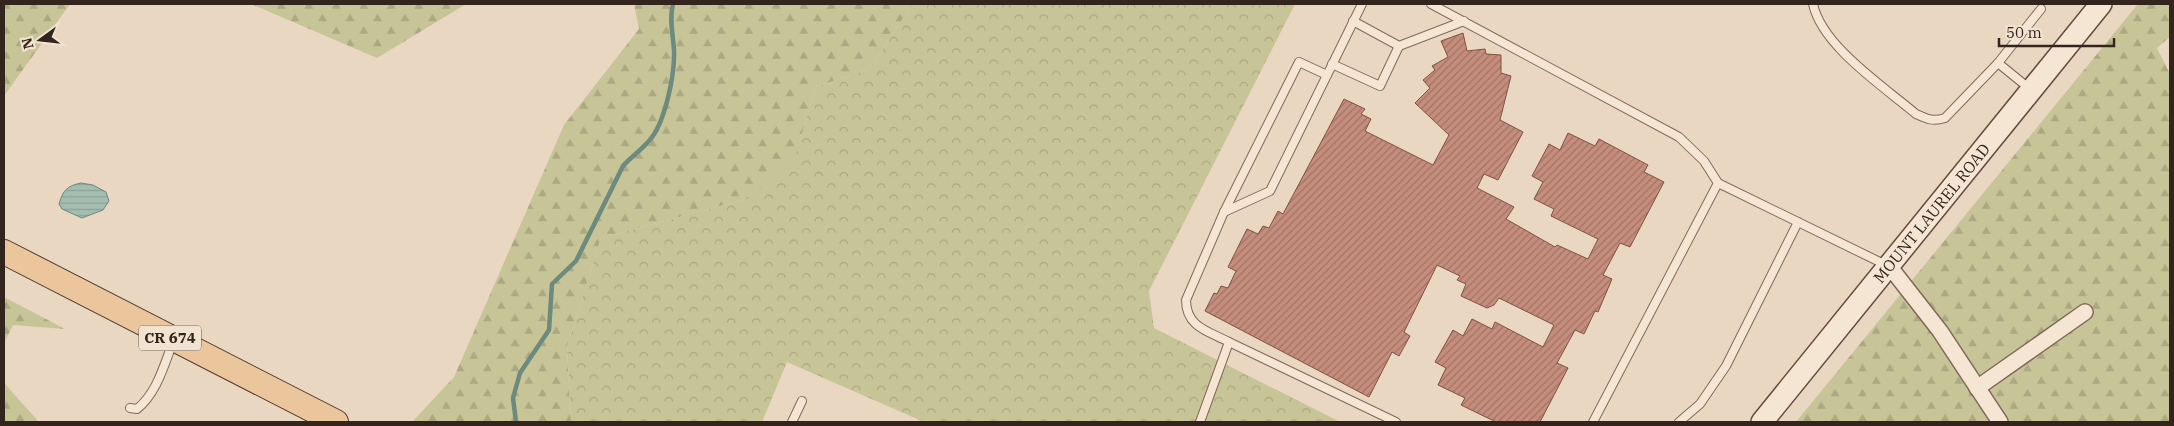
<svg xmlns="http://www.w3.org/2000/svg" width="2174" height="426" font-family="'IBM Plex Serif',serif">
	<style>
		.forest { fill: url(#forest-firs) }
		.park { fill: url(#park-crowns) }
		.water { fill: url(#water-rules); stroke: #6c8a7d }
		.lines { fill: none; stroke-linecap: round; stroke-linejoin: round }
		.stream { stroke: #6c8a7d; stroke-width: 4.5 }
		.building { fill: url(#building-hatch); stroke: #7f5142 }
		.lane-casing { stroke: #82695b; stroke-width: 10 }
		.street-casing { stroke: #82695b; stroke-width: 18 }
		.secondary-casing { stroke: #644b3e; stroke-width: 24 }
		.primary-casing { stroke: #50392f; stroke-width: 26 }
		.lane { stroke: #f5e6d4; stroke-width: 8 }
		.street { stroke: #f5e6d4; stroke-width: 15 }
		.secondary { stroke: #f5e6d4; stroke-width: 21 }
		.primary { stroke: #ebc59c; stroke-width: 24 }
		.labels { text-anchor: middle; stroke-width: 4; stroke-linejoin: round; paint-order: stroke }
		.shield { fill: #f2e3d1; stroke: #6c5d54; stroke-width: 1 }
		.shield-label { font-size: 15px; font-weight: bold; fill: #33241e }
		.street-label { font-size: 16px; fill: #33241e; stroke: #f2e3d1 }
	</style>
	<defs>
		<pattern id="forest-firs" width="22" height="20" patternUnits="userSpaceOnUse" patternTransform="scale(1.25)"><rect width="22" height="20" fill="#c7c497"/><path d="M5 1l3.5 6h-7zM16 11l3.5 6h-7z" fill="#aba882"/></pattern>
		<pattern id="park-crowns" width="20" height="18" patternUnits="userSpaceOnUse" patternTransform="scale(1.25)"><rect width="20" height="18" fill="#c7c497"/><path d="M2 6a3 3 0 1 1 6 0M12 15a3 3 0 1 1 6 0" fill="none" stroke="#aba882"/></pattern>
		<pattern id="water-rules" width="6" height="5" patternUnits="userSpaceOnUse" patternTransform="scale(1.25)"><rect width="6" height="5" fill="#a4bdb1"/><path d="M0 2.5h6" fill="none" stroke="#8ea298"/></pattern>
		<pattern id="building-hatch" width="6" height="6" patternUnits="userSpaceOnUse" patternTransform="scale(1.25)"><rect width="6" height="6" fill="#c58d7b"/><path d="M-1 1l2-2M0 6l6-6M5 7l2-2" fill="none" stroke="#a17364"/></pattern>
	</defs>
	<rect width="100%" height="100%" fill="#ead7c2"/>
	<g class="forest">
		<path d="M4,4H70L4,96Z"/>
		<path d="M251,4H466L377,58Z"/>
		<path d="M634,4H913L869,69L816,87L794,161L743,200L601,238L567,347L571,422H412L454,377L564,125L639,29Z"/>
		<path d="M2138,4H2170V37L2157,48L2170,74V422H1796Z"/>
		<path d="M4,297L65,329L13,325L4,343Z"/>
		<path d="M4,383L39,422H4Z"/>
	</g>
	<path class="park" d="M913,4H1295L1149,291L1154,328L1340,422H924L787,362L762,422H571L567,347L601,238L743,200L794,160L816,87L869,69Z"/>
	<path class="water" d="M81,183L93,185L106,192L109,201L103,210L82,218L62,209L59,204C63,190 67,186 81,183Z"/>
	<g class="lines">
		<path class="stream" d="M516,422L513,398L520,373L549,330L552,284L576,261L623,166C631,157 640,151 648,142C665,125 675,74 674,50C673,35 669,19 673,4"/>
	</g>
	<path class="building" d="M1463,33L1467,51L1485,49L1486,54L1501,55V73L1511,76L1500,120L1523,132L1498,180L1484,174L1477,188L1514,207L1506,219L1555,247L1557,245L1588,259L1598,239L1551,216L1554,209L1534,199L1543,182L1532,176L1549,144L1560,150L1568,133L1595,146L1599,139L1648,165L1644,172L1664,182L1630,247L1620,243L1603,275L1612,279L1598,312L1595,311L1584,334L1575,330L1557,363L1568,368L1540,422H1496L1461,405L1465,398L1438,385L1446,368L1435,362L1453,330L1463,336L1472,319L1492,329L1495,322L1543,347L1554,325L1499,298L1494,305L1487,308L1461,296L1466,284L1457,280L1460,276L1437,265L1404,332L1410,336L1399,356L1392,352L1369,397L1205,311L1214,293L1217,294L1221,286L1228,288L1236,271L1228,267L1247,229L1258,234L1263,226L1269,228L1278,211L1283,214L1344,99L1365,109L1361,114L1371,119L1365,131L1433,165L1449,135L1415,103L1430,88L1423,80L1435,70L1432,66L1448,57L1441,41Z"/>
	<g class="lines">
		<g class="lane-casing">
			<g id="lane">
				<path d="M1431,4L1679,137L1704,161L1718,183"/>
				<path d="M1813,4C1822,46 1883,86 1916,114C1927,119 1933,122 1945,118L1998,63L2030,89"/>
				<path d="M1353,21L1399,46L1464,21"/>
				<path d="M1998,63L2041,9"/>
				<path d="M1332,64L1380,86L1399,46"/>
				<path d="M1224,212L1299,62L1327,75"/>
				<path d="M1229,342C1208,331 1186,327 1186,300L1224,212L1270,191L1362,4"/>
				<path d="M130,408L137,409C157,393 164,365 173,342"/>
				<path d="M792,422L802,401"/>
				<path d="M1200,422L1229,342L1396,422"/>
				<path d="M1593,422L1718,183L1886,265"/>
				<path d="M1679,422L1700,404L1726,366L1798,222"/>
			</g>
		</g>
		<g class="street-casing">
			<g id="street">
				<path d="M1890,267L1940,331L2000,422"/>
				<path d="M1977,388L2085,312"/>
			</g>
		</g>
		<g class="secondary-casing">
			<g id="secondary">
				<path id="s1" d="M1762,422L2101,4"/>
			</g>
		</g>
		<g class="primary-casing">
			<path id="primary" d="M4,252L336,422"/>
		</g>
		<use href="#lane" class="lane"/>
		<use href="#street" class="street"/>
		<use href="#secondary" class="secondary"/>
		<use href="#primary" class="primary"/>
	</g>
	<g class="labels">
		<rect class="shield" x="139" y="325.5" width="62" height="25" rx="4"/>
		<g class="shield-label">
			<text x="170" y="343">CR 674</text>
		</g>
		<g class="street-label">
			<text dy="6" stroke="none"><textPath href="#s1" startOffset="269">MOUNT LAUREL ROAD</textPath></text>
		</g>
	</g>
	<rect width="2174" height="426" fill="none" stroke="#33241e" stroke-width="10"/>
	<g transform="translate(40 40) rotate(255)" stroke="#f2e3d1" stroke-width="4" paint-order="stroke">
	<path d="M0-4L9 19L0 12L-9 19Z" fill="#33241e"/>
	<text y="-8" font-size="14" font-weight="bold" text-anchor="middle" fill="#33241e">N</text>
	</g>
	<path d="M1999 38v8h115v-8" fill="none" stroke="#33241e" stroke-width="2.5"/>
	<text x="2006" y="38" font-size="15" fill="#33241e" stroke="#f2e3d1" stroke-width="4" paint-order="stroke">50 m</text>
</svg>
